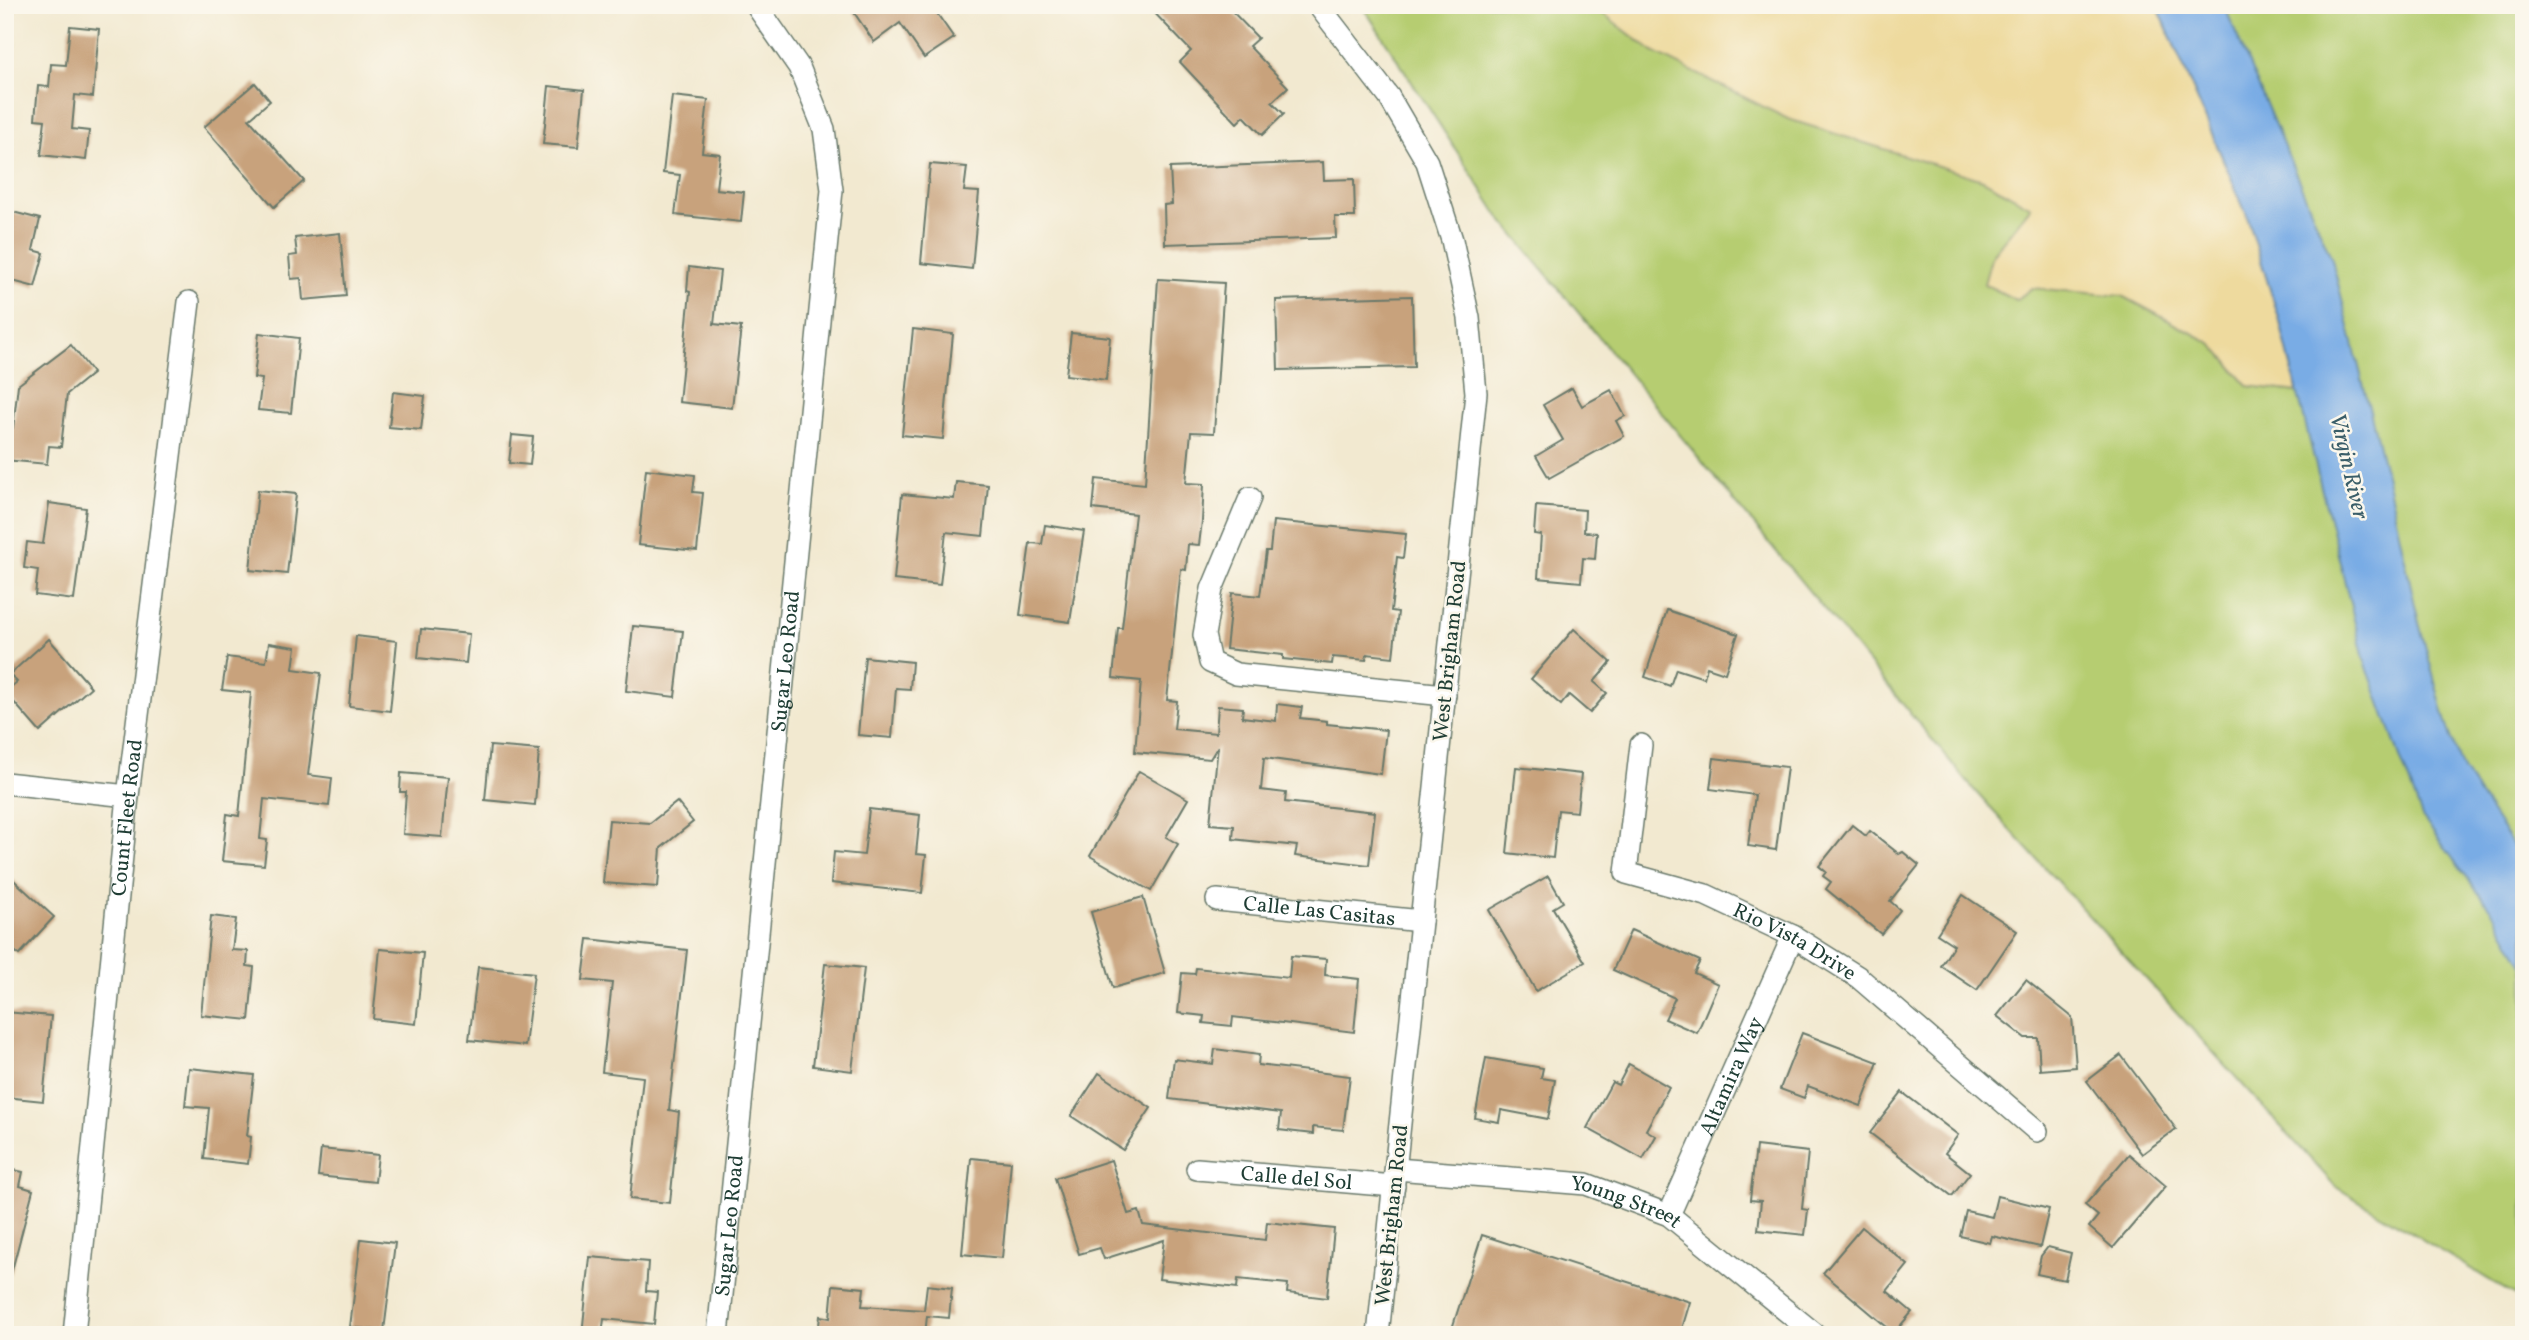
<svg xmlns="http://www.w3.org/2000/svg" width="2529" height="1340" font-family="Vollkorn,serif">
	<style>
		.green { fill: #b6cd71; stroke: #6a8552; stroke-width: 2 }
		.sand { fill: #eeda9e; stroke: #868c69; stroke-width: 2 }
		.water { fill: #79ace5; stroke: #4c748c; stroke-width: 2 }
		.building { fill: #c8a27c }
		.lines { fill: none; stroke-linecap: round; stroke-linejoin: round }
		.minor-casing { stroke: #69796b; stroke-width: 24 }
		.minor { stroke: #fff; stroke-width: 21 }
		.labels { text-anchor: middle; stroke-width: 5; stroke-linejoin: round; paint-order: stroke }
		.street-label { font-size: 21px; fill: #1f3d34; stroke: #fbf7ec }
		.water-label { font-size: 23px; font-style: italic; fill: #3a5e69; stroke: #fbf7ec }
	</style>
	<rect width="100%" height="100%" fill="#fbf7ec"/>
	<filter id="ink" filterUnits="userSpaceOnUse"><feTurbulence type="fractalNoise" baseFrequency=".0143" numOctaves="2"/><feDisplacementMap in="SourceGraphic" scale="14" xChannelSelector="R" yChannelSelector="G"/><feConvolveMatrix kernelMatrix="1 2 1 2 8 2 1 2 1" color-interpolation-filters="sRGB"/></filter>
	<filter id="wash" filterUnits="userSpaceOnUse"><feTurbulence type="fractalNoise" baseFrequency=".00686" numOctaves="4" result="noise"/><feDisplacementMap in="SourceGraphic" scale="28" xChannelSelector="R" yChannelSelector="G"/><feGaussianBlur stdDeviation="1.57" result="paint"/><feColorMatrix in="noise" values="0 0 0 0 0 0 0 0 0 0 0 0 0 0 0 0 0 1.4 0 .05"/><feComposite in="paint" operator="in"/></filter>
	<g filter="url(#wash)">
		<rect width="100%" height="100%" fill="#f2e9d0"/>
		<path class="green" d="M1362,5H1592L1653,52L1983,180L2031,207L1992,255L1985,284L2016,300L2032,288L2123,296L2211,343L2249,386L2298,392L2279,318L2246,213L2157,5H2524V1301L2336,1187L1974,790L1500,218Z"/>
		<path class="sand" d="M1592,5H2157L2246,213L2279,318L2298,392L2249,386L2211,343L2123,296L2032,288L2016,300L1984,284L1992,255L2031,207L1983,180L1788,119L1653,52Z"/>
		<path class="water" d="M2157,5H2224L2332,259L2389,487L2419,623L2446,723L2463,770L2524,862V967L2497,918L2422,817L2364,659L2279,318L2246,213Z"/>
		<g id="blocks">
			<g class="building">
				<path d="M849,5H931L954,38L924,58L900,23L874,42Z"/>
				<path d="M1147,5H1226L1258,38L1249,46L1288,87L1272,102L1284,114L1262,135L1244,116L1237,123L1180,62L1191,51Z"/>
				<path d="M70,26L99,29L93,97L75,95L72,129L89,131L86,160L41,155L45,120L35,119L38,86L49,87L51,64L66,65Z"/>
				<path d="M255,83L270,101L249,119L304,181L274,207L204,127Z"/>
				<path d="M549,86L584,90L578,147L543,144Z"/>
				<path d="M672,96L708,100L702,152L720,154L716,189L744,192L741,222L675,215L680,175L663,173Z"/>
				<path d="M1323,162L1324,180L1354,179L1355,217H1335L1336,238L1165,244L1164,205L1172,204L1170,168Z"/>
				<path d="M930,164L967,167L964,191L979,192L972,269L921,263Z"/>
				<path d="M5,210L40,219L33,250L44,253L35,287L5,279Z"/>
				<path d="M340,233L346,296L303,300L301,278L291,279L289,256L297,255L295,238Z"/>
				<path d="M689,267L720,271L714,324L741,327L732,408L679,402L690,292L687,291Z"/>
				<path d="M1158,279L1224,283L1214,433L1191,432L1186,483L1204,484L1202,521L1199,545L1188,544L1186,570L1181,569L1167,700L1177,701L1174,729L1216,733L1218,706L1243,708L1242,717L1276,721L1277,704L1302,707L1300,718L1327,721V724L1386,730L1381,774L1264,758L1261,790L1286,793L1285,802L1375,812L1369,865L1295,856L1297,846L1233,839L1234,826L1210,824L1218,746L1210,759L1135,752L1141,681L1113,678L1118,628H1122L1135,514L1093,509L1096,479L1145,484Z"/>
				<path d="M1412,296L1414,367L1278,370L1276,300Z"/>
				<path d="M913,329L953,334L943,439L902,435Z"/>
				<path d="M259,333L299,338L291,413L258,410L262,379L254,378Z"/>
				<path d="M1071,333L1110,337L1106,380L1066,375Z"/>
				<path d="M71,345L93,373L67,394L61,447L49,446L47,464L5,460V427L13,428L18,385Z"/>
				<path d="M1572,388L1582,406L1611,390L1625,416L1616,421L1624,436L1549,478L1536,456L1563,440L1543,405Z"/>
				<path d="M393,392L425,396L421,430L389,427Z"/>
				<path d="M512,435L533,437L530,465L509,463Z"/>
				<path d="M646,469L695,475L693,492L703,493L697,551L638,545Z"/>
				<path d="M956,482L988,485L983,536L946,532L940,585L894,580L902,494L954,499Z"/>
				<path d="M258,490L296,494L287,574L250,570Z"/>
				<path d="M49,503L86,508L74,600L35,595L38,570L24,568L27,542L43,544Z"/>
				<path d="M1536,506L1585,510L1584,532L1597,533L1595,559L1583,558L1581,582L1538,578L1541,535L1534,534Z"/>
				<path d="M1273,521L1406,534L1403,558L1397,557L1391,611L1398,612L1393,657L1367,654L1366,660L1333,657L1332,664L1283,659V655L1226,649L1232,593L1260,596L1266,551H1270Z"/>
				<path d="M1045,525L1084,531L1070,622L1020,615L1030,543L1042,544Z"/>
				<path d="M1667,610L1738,634L1725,673L1707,667L1704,678L1676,669L1670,686L1645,677Z"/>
				<path d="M633,626L683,631L675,697L626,691Z"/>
				<path d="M421,629L469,634L466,663L418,658Z"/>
				<path d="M1574,629L1611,662L1594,682L1607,693L1590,713L1569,695L1561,705L1531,679Z"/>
				<path d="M356,636L397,641L390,711L349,706Z"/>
				<path d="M49,639L91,687L40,732L5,692L17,682L10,674Z"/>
				<path d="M269,643L296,647L293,669L321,673L308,775L332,778L329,806L264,799L260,839L267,840L264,865L222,861L227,814L239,816L251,693L222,690L227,657L266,662Z"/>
				<path d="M865,657L912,662L910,689L896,688L892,738L858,735Z"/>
				<path d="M490,746L539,750L535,805L485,800Z"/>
				<path d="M1714,758L1787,767L1776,850L1748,846L1755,795L1710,789Z"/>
				<path d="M1516,767L1581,774L1577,812L1558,810L1553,858L1507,853Z"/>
				<path d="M1139,771L1188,799L1166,837L1178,844L1151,891L1090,856Z"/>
				<path d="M401,773L448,777L442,837L403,834L406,792H400Z"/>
				<path d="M677,802L693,822L661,848L658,887L603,883L609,820L650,823Z"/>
				<path d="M869,809L920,815L916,854L926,855L922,893L831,883L834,852L864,855Z"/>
				<path d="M1852,825L1866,836L1870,831L1899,854L1903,852L1919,865L1890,901L1900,910L1881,934L1826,889L1831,882L1823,876L1826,872L1819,866Z"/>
				<path d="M5,872L54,917L19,955L5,942Z"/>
				<path d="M1548,876L1563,902L1553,908L1585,962L1536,991L1489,910Z"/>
				<path d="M1963,895L2017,931L1977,990L1941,966L1954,945L1937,934Z"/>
				<path d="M1143,897L1165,973L1113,988L1091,912Z"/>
				<path d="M211,916L236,919L232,950L248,951L247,966L254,967L249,1020L201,1015Z"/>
				<path d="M1631,930L1700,961L1694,973L1718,984L1697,1033L1665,1019L1675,998L1613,970Z"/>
				<path d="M588,939L687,950L669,1110L679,1112L670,1203L630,1199L643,1077L602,1072L612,983L583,980Z"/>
				<path d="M380,949L423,953L416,1024L373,1019Z"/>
				<path d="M1291,956L1326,959L1325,975L1359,979L1354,1032L1233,1017L1232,1026L1203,1023L1204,1016L1178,1013L1182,973L1195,974L1196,968L1289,978Z"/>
				<path d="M825,964L864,968L852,1071L813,1066Z"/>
				<path d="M478,967L534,973L525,1046L469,1040Z"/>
				<path d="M2026,980L2072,1017L2076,1067L2040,1070L2038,1038H2025L1997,1016Z"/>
				<path d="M5,1012L51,1016L43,1101L5,1097Z"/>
				<path d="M1802,1033L1878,1062L1861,1106L1808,1086L1804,1098L1780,1089Z"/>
				<path d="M1215,1049L1259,1055L1258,1065L1350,1076L1343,1130L1313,1127V1134L1279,1130L1281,1113L1169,1099L1174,1059L1213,1064Z"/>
				<path d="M2121,1055L2176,1129L2142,1154L2087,1081Z"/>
				<path d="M1486,1058L1543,1068L1541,1078L1555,1080L1548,1119L1501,1110L1499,1122L1475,1118Z"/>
				<path d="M1629,1064L1669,1087L1646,1130L1656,1136L1643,1159L1587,1128L1612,1082L1618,1085Z"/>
				<path d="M189,1068L254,1075L247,1136L251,1137L248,1164L204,1159L209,1108L185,1106Z"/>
				<path d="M1099,1073L1151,1108L1123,1150L1071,1116Z"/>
				<path d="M1902,1092L1958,1135L1945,1153L1970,1173L1952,1196L1870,1133Z"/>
				<path d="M1756,1146L1808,1152L1802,1209L1808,1210L1805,1235L1758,1230L1761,1201L1750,1200Z"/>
				<path d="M321,1149L378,1155L375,1182L318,1176Z"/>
				<path d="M2129,1154L2166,1186L2113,1248L2089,1227L2098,1216L2085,1205Z"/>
				<path d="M971,1158L1011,1162L1002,1258L962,1254Z"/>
				<path d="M1111,1160L1128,1214L1139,1211L1143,1225L1265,1240L1267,1222L1334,1229L1327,1298L1287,1293L1288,1284L1238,1279L1237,1288L1159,1279L1164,1240L1104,1259L1100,1248L1079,1254L1055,1178Z"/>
				<path d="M5,1168L23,1172L20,1186L33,1190L11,1274L5,1273Z"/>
				<path d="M1997,1196L2049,1209L2040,1247L1992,1236L1990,1243L1960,1236L1966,1211L1992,1217Z"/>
				<path d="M1862,1227L1908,1265L1887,1291L1912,1312L1894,1333L1823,1273Z"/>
				<path d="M1482,1235L1690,1302L1680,1335H1450Z"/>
				<path d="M361,1239L395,1243L384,1331L350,1327Z"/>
				<path d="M2048,1247L2071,1253L2065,1280L2037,1274L2041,1256Z"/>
				<path d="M590,1257L648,1262L646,1291L657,1292L654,1324L604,1319L602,1335H582Z"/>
				<path d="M833,1285L864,1288L862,1306L924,1310L927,1285L952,1288L949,1318L927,1316L925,1335H818L820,1316L830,1318Z"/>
			</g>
		</g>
	</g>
	<g filter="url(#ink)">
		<use href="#blocks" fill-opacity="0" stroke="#69796b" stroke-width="2"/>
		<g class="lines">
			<g class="minor-casing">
				<g id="minor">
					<path d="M1318,5L1389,97L1427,162L1452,240L1469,318L1476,393L1378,1335"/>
					<path d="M1250,498L1212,589L1204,635L1210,662L1236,674L1445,695"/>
					<path id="s1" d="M1641,745L1626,873L1706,895L1793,936L1858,977L2037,1131"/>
					<path d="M5,783L128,796"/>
					<path id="s2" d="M1217,900L1421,921"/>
					<path id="s3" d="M1197,1169L1394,1186"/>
					<path id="s4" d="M1396,1169L1586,1184L1669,1215L1816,1335"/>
					<path id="s5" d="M1669,1215L1793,936"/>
					<path id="s6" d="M74,1335L128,796L189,302"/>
					<path id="s7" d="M718,1335L832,190L824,129L799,67L756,5"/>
				</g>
			</g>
			<use href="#minor" class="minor"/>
		</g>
	</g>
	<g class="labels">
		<g class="street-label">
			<text transform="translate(1449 651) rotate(-84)" y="7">West Brigham Road</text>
			<text dy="7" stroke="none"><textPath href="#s7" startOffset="677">Sugar Leo Road</textPath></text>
			<text dy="7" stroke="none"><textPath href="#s6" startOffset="520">Count Fleet Road</textPath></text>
			<text dy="7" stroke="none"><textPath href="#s2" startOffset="103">Calle Las Casitas</textPath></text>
			<text dy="7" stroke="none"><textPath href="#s1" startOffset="312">Rio Vista Drive</textPath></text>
			<text dy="7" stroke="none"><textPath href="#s5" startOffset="152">Altamira Way</textPath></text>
			<text dy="7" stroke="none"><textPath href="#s3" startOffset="100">Calle del Sol</textPath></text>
			<text dy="7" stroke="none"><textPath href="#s4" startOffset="234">Young Street</textPath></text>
			<text transform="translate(1391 1215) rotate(-84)" y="7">West Brigham Road</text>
			<text dy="7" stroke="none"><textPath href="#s7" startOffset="110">Sugar Leo Road</textPath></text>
		</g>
		<g class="water-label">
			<text transform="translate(2350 466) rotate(77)" y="8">Virgin River</text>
		</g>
	</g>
	<rect width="2529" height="1340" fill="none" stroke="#fbf7ec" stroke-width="28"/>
</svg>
